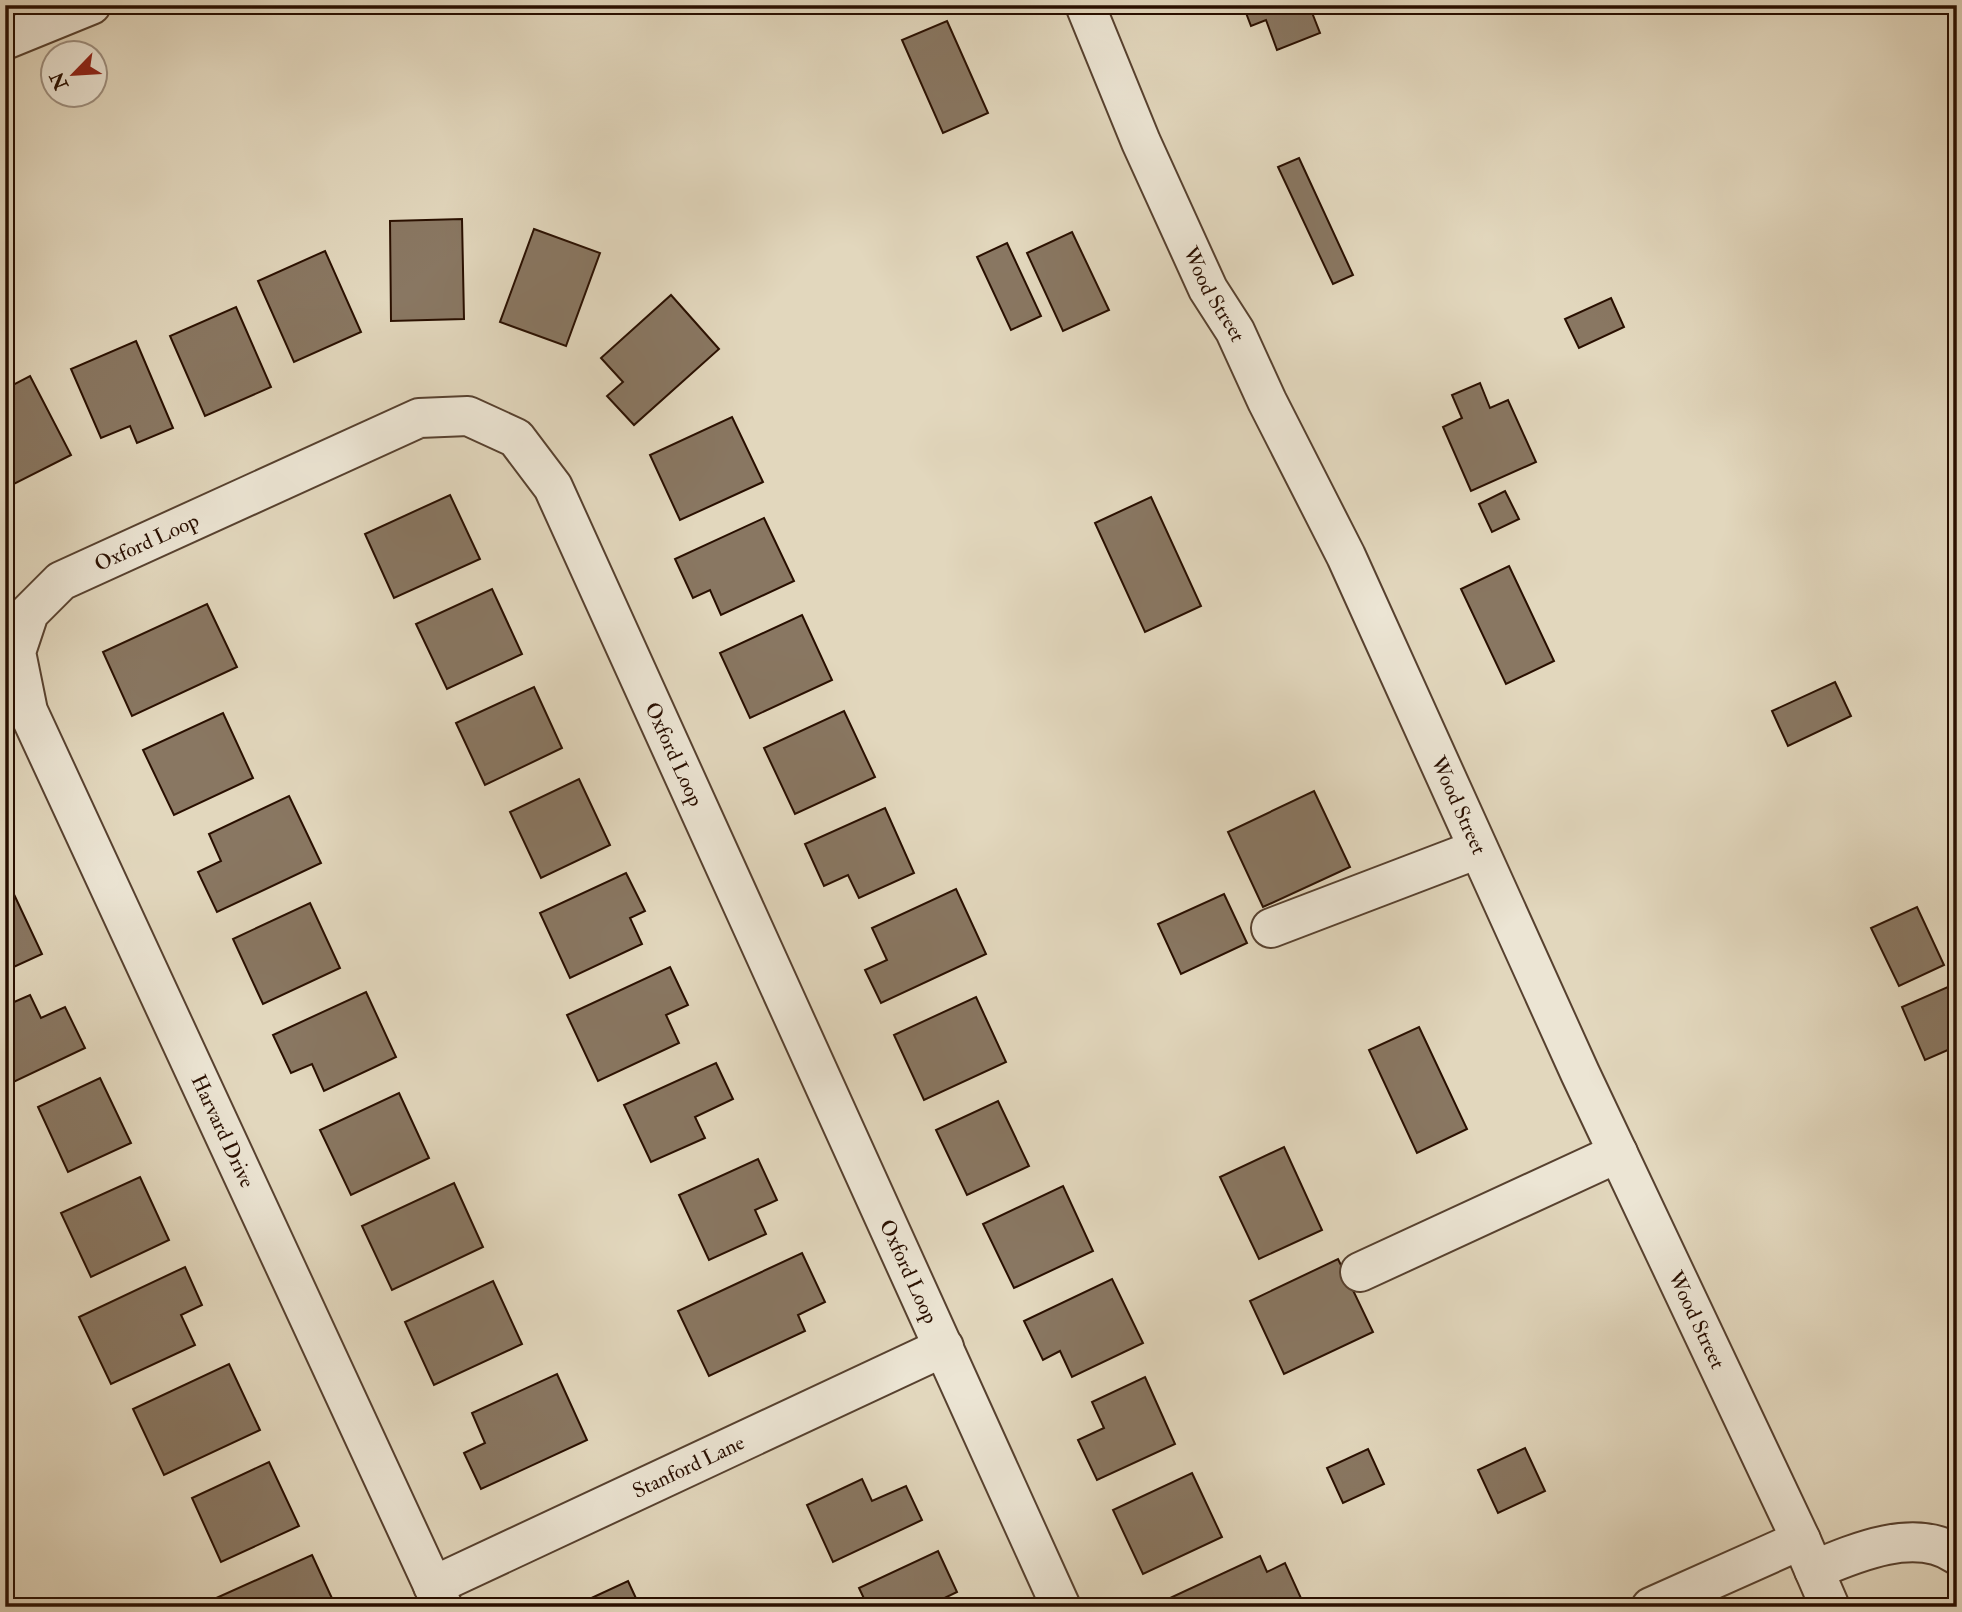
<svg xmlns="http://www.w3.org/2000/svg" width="1962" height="1612" font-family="'IM FELL Double Pica',serif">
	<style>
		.building { fill: #897762; stroke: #290f00; stroke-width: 2 }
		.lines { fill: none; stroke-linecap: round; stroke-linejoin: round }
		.minor-casing { stroke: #57412f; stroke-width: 42 }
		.minor { stroke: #ece5d4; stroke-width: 38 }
		.labels { text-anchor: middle; stroke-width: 7; stroke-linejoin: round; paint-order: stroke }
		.street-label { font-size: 21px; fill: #290f00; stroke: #ece5d4 }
	</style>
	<rect width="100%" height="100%" fill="#e2d7bd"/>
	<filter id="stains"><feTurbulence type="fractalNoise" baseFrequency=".00286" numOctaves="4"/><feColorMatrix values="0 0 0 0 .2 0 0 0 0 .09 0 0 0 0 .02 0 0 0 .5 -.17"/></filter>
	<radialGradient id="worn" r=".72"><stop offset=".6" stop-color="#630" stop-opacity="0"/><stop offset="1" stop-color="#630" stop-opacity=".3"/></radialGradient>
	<g class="building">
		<path d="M1243,5H1309L1320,33L1277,50L1266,20L1251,26Z"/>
		<path d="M947,21L988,113L943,133L902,40Z"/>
		<path d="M1299,158L1353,275L1333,284L1278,167Z"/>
		<path d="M462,219L464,319L391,321L390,221Z"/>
		<path d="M534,229L600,253L566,346L500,322Z"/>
		<path d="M1072,232L1109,310L1063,331L1027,253Z"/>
		<path d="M1007,243L1041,316L1011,330L977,257Z"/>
		<path d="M325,251L361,332L294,362L258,281Z"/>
		<path d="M671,295L719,349L634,425L607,396L623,382L601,358Z"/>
		<path d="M1611,298L1624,327L1579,348L1565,319Z"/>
		<path d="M236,307L271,387L205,416L170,336Z"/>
		<path d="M136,341L173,428L137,443L130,426L101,438L71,369Z"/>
		<path d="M30,376L71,455L6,488L5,389Z"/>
		<path d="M1480,383L1490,408L1508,400L1536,462L1471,491L1443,427L1462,418L1452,395Z"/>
		<path d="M732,417L763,482L680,520L650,455Z"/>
		<path d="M1505,491L1519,519L1492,532L1479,504Z"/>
		<path d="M450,495L480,559L394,598L365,534Z"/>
		<path d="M1151,497L1201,606L1145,632L1095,523Z"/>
		<path d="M764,518L794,581L721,615L710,590L693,598L675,559Z"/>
		<path d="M1509,566L1554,661L1506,684L1461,589Z"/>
		<path d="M492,589L522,654L447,689L416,624Z"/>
		<path d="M207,604L237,667L132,716L103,652Z"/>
		<path d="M802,615L832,680L750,718L720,653Z"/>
		<path d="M1835,682L1851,716L1788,746L1772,711Z"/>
		<path d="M534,687L562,748L485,785L456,723Z"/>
		<path d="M844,711L875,777L795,814L764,748Z"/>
		<path d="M223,713L253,778L174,815L143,750Z"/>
		<path d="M579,779L610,845L541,878L510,812Z"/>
		<path d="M1314,791L1350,867L1263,907L1228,832Z"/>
		<path d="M289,796L321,863L217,912L198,872L221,861L209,834Z"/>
		<path d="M885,808L914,873L859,898L848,875L824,886L805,844Z"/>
		<path d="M626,873L645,911L630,918L642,944L570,978L540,913Z"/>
		<path d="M11,888L42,954L5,971V890Z"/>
		<path d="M956,889L986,954L881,1003L865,970L887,960L872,928Z"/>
		<path d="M1224,894L1247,943L1181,974L1158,924Z"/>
		<path d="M310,903L340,968L263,1004L233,939Z"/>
		<path d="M1917,907L1944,965L1899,986L1871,928Z"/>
		<path d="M670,967L688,1005L666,1015L679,1043L598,1081L567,1015Z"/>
		<path d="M1957,983V1046L1925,1060L1902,1007Z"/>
		<path d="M366,992L396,1057L324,1091L312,1064L291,1073L273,1035Z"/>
		<path d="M30,995L41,1018L65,1007L85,1048L5,1086V1006Z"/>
		<path d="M976,997L1006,1062L924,1100L894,1035Z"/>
		<path d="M1419,1027L1467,1129L1417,1153L1369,1050Z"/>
		<path d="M716,1063L733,1099L695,1117L705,1138L651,1162L624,1105Z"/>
		<path d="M100,1078L131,1143L68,1172L38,1107Z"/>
		<path d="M399,1093L429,1158L351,1195L320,1130Z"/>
		<path d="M998,1101L1029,1166L967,1195L936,1130Z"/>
		<path d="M1284,1147L1322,1230L1259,1259L1220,1177Z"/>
		<path d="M758,1159L777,1200L755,1210L766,1234L709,1260L679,1195Z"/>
		<path d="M140,1177L169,1240L91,1277L61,1213Z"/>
		<path d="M454,1183L483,1247L392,1290L362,1226Z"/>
		<path d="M1063,1186L1093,1251L1014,1288L983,1224Z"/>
		<path d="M802,1253L825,1302L798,1315L805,1331L709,1376L678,1311Z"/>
		<path d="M1338,1259L1373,1332L1284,1374L1250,1301Z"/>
		<path d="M185,1267L202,1305L181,1315L195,1345L111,1384L79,1317Z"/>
		<path d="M1112,1279L1143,1343L1072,1377L1060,1351L1043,1360L1024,1321Z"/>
		<path d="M493,1281L522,1344L434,1385L405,1322Z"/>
		<path d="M229,1364L260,1430L164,1475L133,1409Z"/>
		<path d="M557,1374L587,1440L481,1489L464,1453L485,1443L472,1413Z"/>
		<path d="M1145,1377L1175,1444L1097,1480L1078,1440L1104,1428L1092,1402Z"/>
		<path d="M1525,1448L1545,1491L1498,1513L1478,1470Z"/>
		<path d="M1368,1449L1384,1484L1343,1503L1327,1468Z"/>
		<path d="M269,1462L299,1526L221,1562L192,1498Z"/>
		<path d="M1192,1473L1222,1537L1143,1574L1113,1510Z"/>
		<path d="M862,1479L872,1501L906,1486L922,1520L833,1562L807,1505Z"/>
		<path d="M938,1551L957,1592L934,1603L935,1607H868L859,1588Z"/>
		<path d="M312,1555L336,1607H218L214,1599Z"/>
		<path d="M1260,1556L1267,1572L1285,1563L1305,1607H1156L1155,1605Z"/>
		<path d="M628,1581L640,1607H572Z"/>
	</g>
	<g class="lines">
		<g class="minor-casing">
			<g id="minor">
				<path id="s1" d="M1085,5L1141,142L1208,289L1235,331L1267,401L1346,556L1580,1073L1801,1540L1830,1607"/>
				<path d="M5,40L91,5"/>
				<path d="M1271,928L1478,849"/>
				<path d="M1360,1272L1618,1153"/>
				<path d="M1814,1570C1854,1553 1916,1526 1957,1555"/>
				<path id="s2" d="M433,1586L944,1347"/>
				<path id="s3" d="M443,1607L28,711L16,652L29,613L61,581L419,418L468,416L516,438L553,487L1061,1607"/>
				<path d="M1651,1607L1801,1540"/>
			</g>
		</g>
		<use href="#minor" class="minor"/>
	</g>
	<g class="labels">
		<g class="street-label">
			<text dy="7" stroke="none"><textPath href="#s1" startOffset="317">Wood Street</textPath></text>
			<text dy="7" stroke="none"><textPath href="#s3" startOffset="1228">Oxford Loop</textPath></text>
			<text dy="7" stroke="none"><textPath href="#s3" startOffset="1984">Oxford Loop</textPath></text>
			<text dy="7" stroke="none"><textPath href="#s1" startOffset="884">Wood Street</textPath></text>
			<text transform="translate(223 1131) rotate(65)" y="7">Harvard Drive</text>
			<text dy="7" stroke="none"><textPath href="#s3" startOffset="2552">Oxford Loop</textPath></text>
			<text dy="7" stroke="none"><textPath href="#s1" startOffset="1451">Wood Street</textPath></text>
			<text dy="7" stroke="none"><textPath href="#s2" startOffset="282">Stanford Lane</textPath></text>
		</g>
	</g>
	<rect width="1962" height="1612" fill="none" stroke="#e2d7bd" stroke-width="28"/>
	<rect x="7" y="7" width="1948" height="1598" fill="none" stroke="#290f00" stroke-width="3.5"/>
	<rect x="14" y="14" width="1934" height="1584" fill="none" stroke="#290f00" stroke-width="2"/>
	<g transform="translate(74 74) rotate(245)"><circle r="33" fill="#ece5d4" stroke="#9e8f7f" stroke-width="2"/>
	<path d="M0-5L12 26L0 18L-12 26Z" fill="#8f2418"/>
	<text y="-10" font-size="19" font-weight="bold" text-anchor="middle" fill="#290f00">N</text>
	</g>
	<rect width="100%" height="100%" filter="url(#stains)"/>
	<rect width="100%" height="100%" fill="url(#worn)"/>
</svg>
